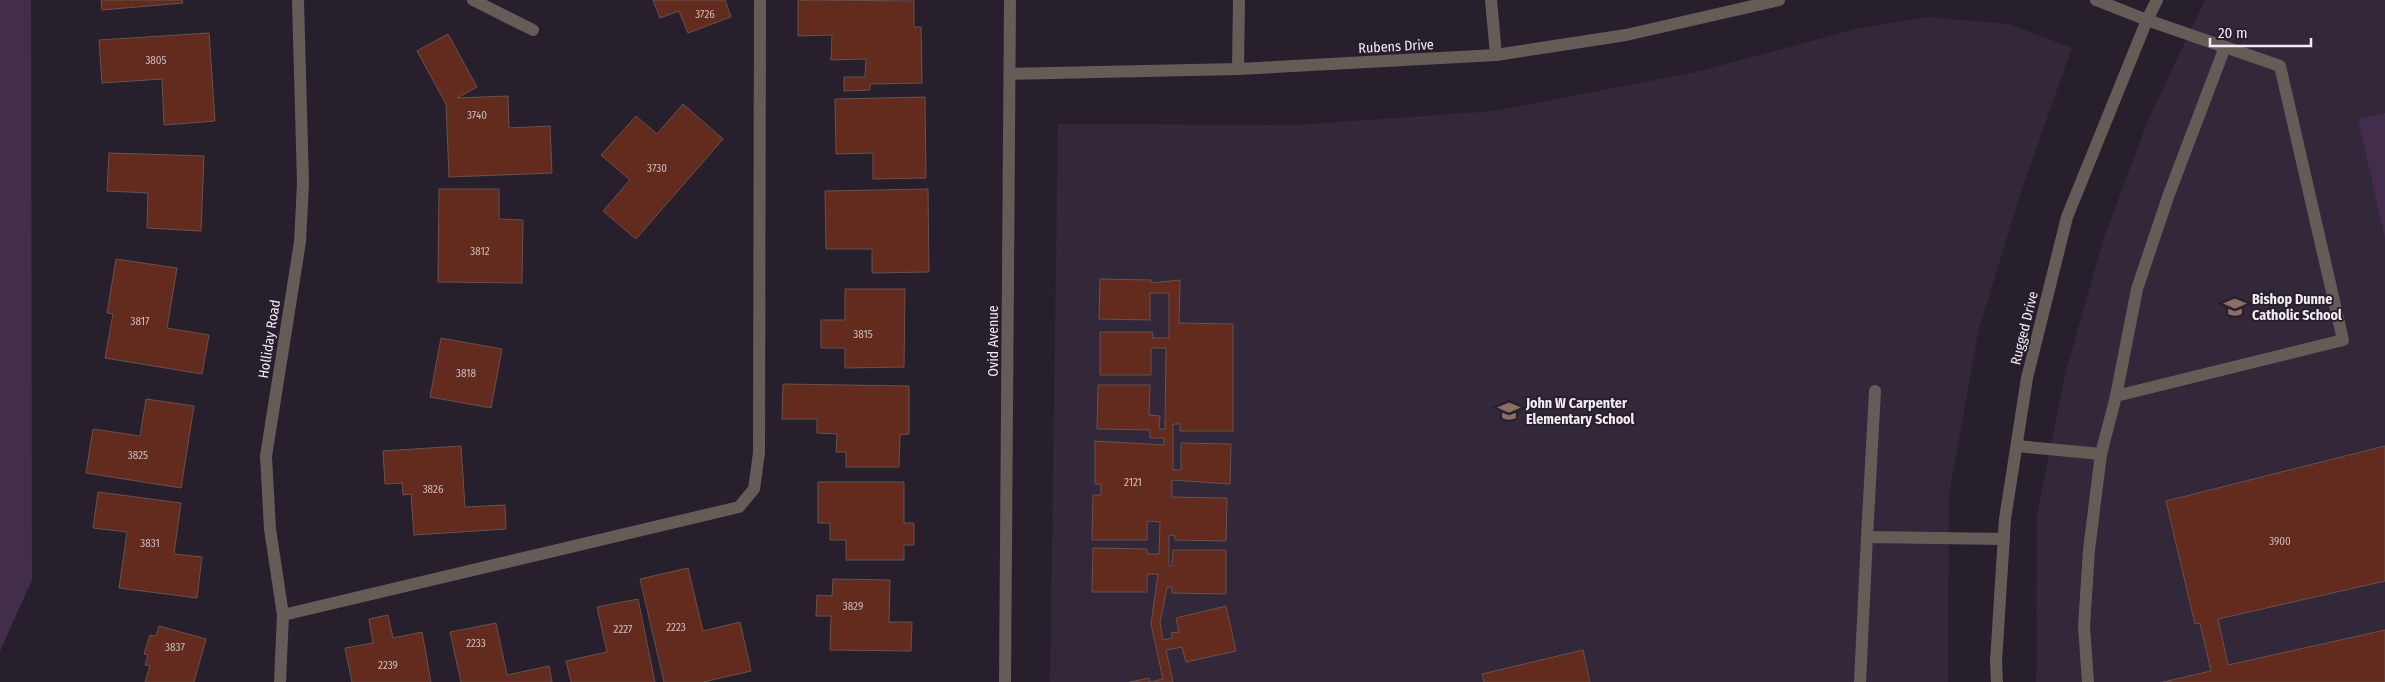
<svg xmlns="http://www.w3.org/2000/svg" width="2385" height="682" font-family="'Fira Sans Condensed',sans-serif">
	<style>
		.built { fill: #33273a }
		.green { fill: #422e4c }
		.building { fill: #622b1e; stroke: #67524d }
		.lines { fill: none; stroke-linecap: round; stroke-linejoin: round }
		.service { stroke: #655c58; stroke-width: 12 }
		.minor { stroke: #655c58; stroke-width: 12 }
		.tertiary { stroke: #655c58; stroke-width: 12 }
		.labels { text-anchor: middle; stroke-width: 4; stroke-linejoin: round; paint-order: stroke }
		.number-label { font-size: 11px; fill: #cdbbbe }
		.street-label { font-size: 14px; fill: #f1ebf4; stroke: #281f2d }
		.poi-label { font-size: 14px; font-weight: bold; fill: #f1ebf4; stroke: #281f2d; text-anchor: start }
	</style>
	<rect width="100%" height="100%" fill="#281f2d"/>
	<g class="built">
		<path d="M2205,0H2385V682H2036L2037,514L2065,375L2103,240L2148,120Z"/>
		<path d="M1927,17L2009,24L2072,48L2024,183L1979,328L1949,495L1948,682H1050L1058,124L1296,125L1494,111L1696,72L1856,29Z"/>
	</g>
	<g class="green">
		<path d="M0,0H31L32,580L0,651Z"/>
		<path d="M2385,113V238L2358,119Z"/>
	</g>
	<g class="building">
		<path d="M101,0H182L183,3L102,10Z"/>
		<path d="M653,0H725L731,17L688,33L679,11L660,18Z"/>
		<path d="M807,0L914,1V27H921L922,83L870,84V90L844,91V77H865L866,59L831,60L832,35L798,36V1Z"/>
		<path d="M209,33L215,121L164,125L162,79L102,83L99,40Z"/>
		<path d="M448,34L477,87L457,98L508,96L509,128L550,126L552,173L449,177L446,104L417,51Z"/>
		<path d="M925,97L926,178L873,179V153L836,154L835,99Z"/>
		<path d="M683,104L723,139L636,239L603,211L630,180L601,155L636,116L657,134Z"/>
		<path d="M109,153L204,156L201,231L147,228L148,193L107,191Z"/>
		<path d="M439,189H499V219L523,220L522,283L438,282Z"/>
		<path d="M928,189L929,272L872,273V249H826L825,191Z"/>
		<path d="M116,259L177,268L167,328L209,335L202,374L105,358L113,314L107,313Z"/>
		<path d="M1100,279L1151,280V283L1180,280L1179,323L1233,324V431H1180V424H1173V470H1181V443L1231,444L1230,484L1172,480V497L1227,498L1226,541L1175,540V536L1169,535V566H1172L1173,550H1226V594L1172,593V587H1167L1160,623L1163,640L1173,638L1171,633L1179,632L1176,618L1226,606L1236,651L1186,662L1182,647L1166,650L1173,682H1130L1149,678L1150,682L1163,679L1151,624L1158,574H1147V592H1092L1093,548L1147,549V554H1159L1160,522L1147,521V540H1092L1093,495H1101V484H1095V441L1164,445V438H1150V430L1097,429L1098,385H1150L1149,415L1160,416L1159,429H1165L1166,348H1151V375H1100V332H1153L1152,338H1169V293H1150V320L1099,319Z"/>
		<path d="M845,289H905L904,367L845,368V348H821V320H845Z"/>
		<path d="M441,338L502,349L491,408L430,397Z"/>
		<path d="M783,384L909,386V434L900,435L899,467H846V452H836L837,434L817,433V419H782Z"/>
		<path d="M146,399L194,406L181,488L86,473L93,429L140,436Z"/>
		<path d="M461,446L465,507L505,505L506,529L414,535L411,494L403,495L402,483L385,484L383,451Z"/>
		<path d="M2385,446V581L2218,619L2228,665L2385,630V682H2163L2211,671L2200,623L2195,624L2166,501Z"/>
		<path d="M818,482H904V523H914V545H904V560H846V540H830V523H818Z"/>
		<path d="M98,492L181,503L174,554L202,557L197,598L119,588L127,532L93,528Z"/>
		<path d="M688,568L703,631L740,622L751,671L703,682H664L640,579Z"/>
		<path d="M833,579L890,580L889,622H912L911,651L830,650L831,616H816L817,595L832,596Z"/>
		<path d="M638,599L655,682H571L566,661L607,652L597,607Z"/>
		<path d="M388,615L393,638L422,632L431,682H352L345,648L373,643L369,619Z"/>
		<path d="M496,623L507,675L549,666L552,682H461L450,632Z"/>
		<path d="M159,626L206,639L194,682H145L150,666L145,665L148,655L144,654L150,635L156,636Z"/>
		<path d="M1583,650L1590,682H1484L1482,674Z"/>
	</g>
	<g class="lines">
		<g class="service">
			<path d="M1238,69L1239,0"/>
			<path d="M1875,391L1867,537L2004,539"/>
			<path d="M2116,396L2343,340L2280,66L2147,20"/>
			<path d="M2017,446L2101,454"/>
			<path d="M283,615L739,507L754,489L759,453L760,0"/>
			<path d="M1860,682L1867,537"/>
			<path d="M2088,682L2084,626L2089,550L2101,454L2116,396L2137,289L2169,194L2225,47"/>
		</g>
		<g class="minor">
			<path d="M473,0L533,30"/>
			<path d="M1491,0L1496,55"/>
			<path d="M2096,0L2147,20"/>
			<path d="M1010,74L1238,69L1496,55L1626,35L1779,0"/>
			<path d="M280,682L283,615L270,529L266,456L300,242L303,184L298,0"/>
			<path d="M1005,682L1010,0"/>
		</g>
		<path class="tertiary" d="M1997,682L1996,662L2005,519L2027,378L2067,217L2147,20L2157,0"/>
	</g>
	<defs>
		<g id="school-bare" transform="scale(1.725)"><path d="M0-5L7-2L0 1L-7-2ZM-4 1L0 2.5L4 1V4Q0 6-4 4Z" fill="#8d6e63" stroke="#281f2d" stroke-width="2.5" paint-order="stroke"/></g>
	</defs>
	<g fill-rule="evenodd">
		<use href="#school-bare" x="2235" y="307"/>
		<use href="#school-bare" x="1509" y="411"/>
	</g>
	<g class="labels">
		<g class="number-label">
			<text x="705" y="18">3726</text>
			<text x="156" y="64">3805</text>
			<text x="477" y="119">3740</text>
			<text x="657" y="172">3730</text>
			<text x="480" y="255">3812</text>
			<text x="140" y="325">3817</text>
			<text x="863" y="338">3815</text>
			<text x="466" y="377">3818</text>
			<text x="138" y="459">3825</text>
			<text x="1133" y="486">2121</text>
			<text x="433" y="493">3826</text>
			<text x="2280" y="545">3900</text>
			<text x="150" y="547">3831</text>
			<text x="853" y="610">3829</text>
			<text x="676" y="631">2223</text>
			<text x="623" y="633">2227</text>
			<text x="476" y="647">2233</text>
			<text x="175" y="651">3837</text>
			<text x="388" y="669">2239</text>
		</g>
		<g class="street-label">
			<text transform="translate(1396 46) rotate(-3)" y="5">Rubens Drive</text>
			<text transform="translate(2024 328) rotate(-76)" y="5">Rugged Drive</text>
			<text transform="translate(269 339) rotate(-81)" y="5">Holliday Road</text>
			<text transform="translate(993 341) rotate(-90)" y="5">Ovid Avenue</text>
		</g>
		<g class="poi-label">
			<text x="2252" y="304">Bishop Dunne<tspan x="2252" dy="16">Catholic School</tspan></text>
			<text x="1526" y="408">John W Carpenter<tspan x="1526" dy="16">Elementary School</tspan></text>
		</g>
	</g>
	<path d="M2210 38v8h101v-8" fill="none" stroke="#f1ebf4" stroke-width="2.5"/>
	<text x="2218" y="38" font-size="15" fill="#f1ebf4" stroke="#281f2d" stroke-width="4" paint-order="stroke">20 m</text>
</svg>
